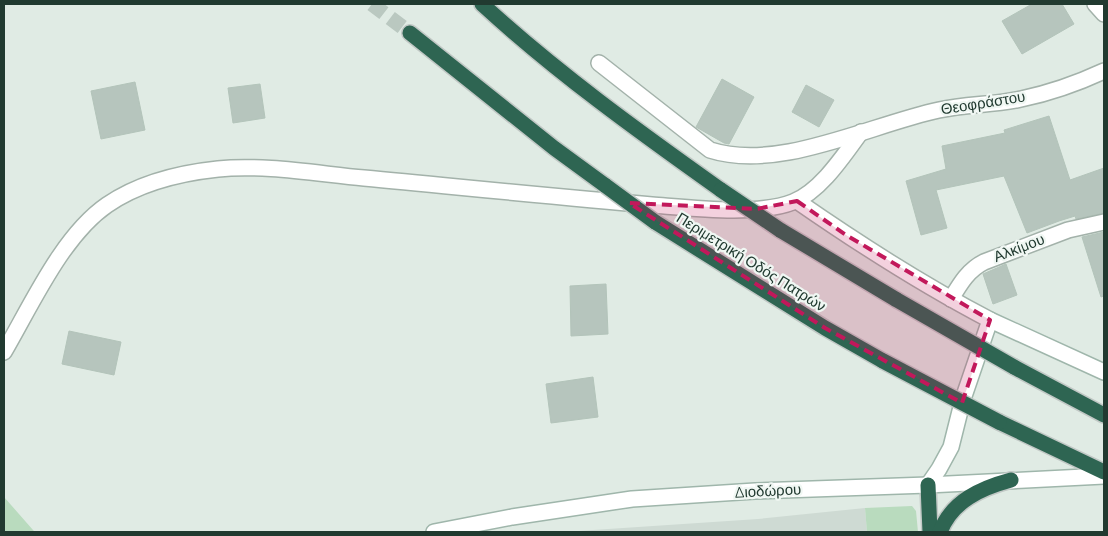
<svg xmlns="http://www.w3.org/2000/svg" width="1108" height="536" font-family="Barlow,sans-serif">
	<style>
		.built { fill: #cedad3 }
		.green { fill: #b9dbbe }
		.building { fill: #b6c5bd; stroke: #b3c4ba }
		.lines { fill: none; stroke-linecap: round; stroke-linejoin: round }
		.highway-tunnel { stroke: #bac8c0; stroke-width: 15; stroke-dasharray: 15 8; stroke-linecap: butt }
		.street-casing { stroke: #a3b2aa; stroke-width: 18 }
		.secondary-casing { stroke: #9fb6ab; stroke-width: 18 }
		.highway-casing { stroke: #c1c8c5; stroke-width: 18 }
		.street { stroke: #fff; stroke-width: 15 }
		.secondary { stroke: #fff; stroke-width: 15 }
		.highway { stroke: #2e6552; stroke-width: 15 }
		.highway-bridge-casing { stroke: #c1c8c5; stroke-width: 18; stroke-linecap: butt }
		.highway-bridge { stroke: #2e6552; stroke-width: 15 }
		.marked { fill: #c2185b; fill-opacity: 0.2; stroke: #c2185b; stroke-width: 4; stroke-dasharray: 10 6; stroke-linejoin: round }
		.labels { text-anchor: middle; stroke-width: 4.5; stroke-linejoin: round; paint-order: stroke }
		.street-label { font-size: 15px; fill: #213a30; stroke: #f0f7f3 }
	</style>
	<rect width="100%" height="100%" fill="#e0ebe4"/>
	<path class="built" d="M865,508L867,532H563L758,519Z"/>
	<g class="green">
		<path d="M4,497L33,530L35,532H4Z"/>
		<path d="M912,506L916,511L918,532H867L865,508Z"/>
	</g>
	<g class="building">
		<path d="M1032,4H1062L1074,24L1022,54L1002,21Z"/>
		<path d="M722,79L754,97L729,144L724,143L696,127Z"/>
		<path d="M135,82L145,130L101,139L91,91Z"/>
		<path d="M260,84L265,118L233,123L228,88Z"/>
		<path d="M806,85L834,100L819,127L792,112Z"/>
		<path d="M1049,116L1070,180L1104,168V213L1076,219L1075,216L1059,221L1027,233L1004,176L936,190L947,228L921,235L906,181L946,169L942,146L1005,133L1004,130Z"/>
		<path d="M1104,232V296L1101,297L1082,237Z"/>
		<path d="M1006,264L1017,295L993,304L983,274Z"/>
		<path d="M606,284L608,334L571,336L570,286Z"/>
		<path d="M69,331L121,342L114,375L62,364Z"/>
		<path d="M593,377L598,417L551,423L546,384Z"/>
	</g>
	<g class="lines">
		<path class="highway-tunnel" d="M372,4L410,33"/>
		<g class="street-casing">
			<g id="street">
				<path d="M1095,4L1104,14"/>
				<path d="M599,63L710,150C779,172 869,125 939,110C966,104 994,105 1021,99C1050,93 1078,83 1104,71"/>
				<path d="M797,201C859,244 923,285 990,320"/>
				<path d="M951,299C960,284 968,270 984,262L1068,230L1104,222"/>
				<path d="M4,352C31,306 62,236 107,205C139,183 180,173 218,169C262,164 319,174 364,178C460,187 556,197 652,205C691,208 758,216 793,202C821,191 844,155 861,132"/>
			</g>
		</g>
		<g class="secondary-casing">
			<g id="secondary">
				<path d="M928,485L939,469L951,447L963,399L990,320L1104,372"/>
				<path d="M434,532L512,517L632,499L755,491L928,485L1104,476"/>
			</g>
		</g>
		<g class="highway-casing">
			<g id="highway">
				<path d="M482,4C556,72 638,131 721,190"/>
				<path d="M410,33L554,148L606,186"/>
				<path d="M655,222L825,328L883,361"/>
				<path d="M780,230L897,300"/>
				<path d="M1014,367L1104,415"/>
				<path d="M999,422L1104,472"/>
				<path d="M928,485L930,532"/>
				<path d="M940,532C952,501 981,488 1011,480"/>
			</g>
		</g>
		<use href="#street" class="street"/>
		<use href="#secondary" class="secondary"/>
		<use href="#highway" class="highway"/>
		<g class="highway-bridge-casing">
			<g id="highway-bridge">
				<path d="M606,186L655,222"/>
				<path d="M721,190L780,230"/>
				<path d="M897,300L1014,367"/>
				<path d="M883,361L999,422"/>
			</g>
		</g>
		<use href="#highway-bridge" class="highway-bridge"/>
	</g>
	<path class="marked" d="M797,201L846,235L990,320L962,403L825,328L629,203L756,209Z"/>
	<g class="labels">
		<g class="street-label">
			<text transform="translate(983 103) rotate(-9)" y="5">Θεοφράστου</text>
			<text transform="translate(1019 248) rotate(-21)" y="5">Αλκίμου</text>
			<text transform="translate(751 262) rotate(32)" y="5">Περιμετρική Οδός Πατρών</text>
			<text transform="translate(768 491) rotate(-3)" y="5">Διοδώρου</text>
		</g>
	</g>
	<rect width="1108" height="536" fill="none" stroke="#213a30" stroke-width="10"/>
</svg>
